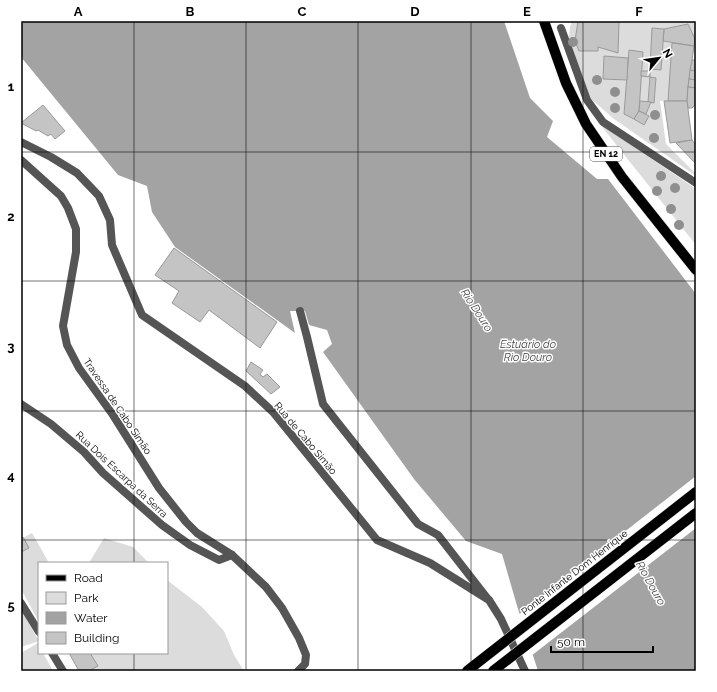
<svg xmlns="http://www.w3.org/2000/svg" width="717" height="692" font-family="Raleway,sans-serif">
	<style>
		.green { fill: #dcdcdc; fill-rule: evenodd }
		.water { fill: #a3a3a3 }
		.pier { fill: #fff }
		.building { fill: #c4c4c4; stroke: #999 }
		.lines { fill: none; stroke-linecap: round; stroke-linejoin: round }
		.primary-casing { stroke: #dbdbdb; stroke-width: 11 }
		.service { stroke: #555; stroke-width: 8 }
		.pedestrian { stroke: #555; stroke-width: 8 }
		.minor { stroke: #555; stroke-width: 8 }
		.primary { stroke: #000; stroke-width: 10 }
		.primary-bridge-casing { stroke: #dbdbdb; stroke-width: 11; stroke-linecap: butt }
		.primary-bridge { stroke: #000; stroke-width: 10 }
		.tree { fill: #8f8f8f }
		.grid { fill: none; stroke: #000; stroke-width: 1; stroke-opacity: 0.55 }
		.labels { text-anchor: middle; stroke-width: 3; stroke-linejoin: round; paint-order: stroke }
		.shield { fill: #fff; stroke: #4c4c4c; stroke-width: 1 }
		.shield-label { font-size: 9px; font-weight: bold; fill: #000 }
		.street-label { font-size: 10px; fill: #000; stroke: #fff }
		.water-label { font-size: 11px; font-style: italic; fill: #444; stroke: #fff }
		.neatline { fill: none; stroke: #000; stroke-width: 1.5 }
		.grid-label { font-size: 13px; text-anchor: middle; font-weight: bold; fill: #000 }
	</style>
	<rect width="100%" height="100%" fill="#fff"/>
	<g class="green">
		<path d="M572,21H696V39H695L688,24L664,29L653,28L650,69L661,70L663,41L672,43L668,101H660L666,144L696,174V176L614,119L589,97L569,38L570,27ZM629,50L643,52L641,71L650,72V77L641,76L640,101L648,102L650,77L656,78L654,102H651L646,114L648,116L644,124L624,114L627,80L603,79L604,57L628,58Z"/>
		<path d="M599,123L696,189V245Z"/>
		<path d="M32,533L49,563H39V622L21,589V539Z"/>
		<path d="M104,538L133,547L149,563H89Z"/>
		<path d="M167,580L202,607L224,631L234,655L244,671H93L92,669L97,666L90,653H167Z"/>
		<path d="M21,610L39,641L21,647Z"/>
		<path d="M38,643L39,646V653H43L53,671H21V653Z"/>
	</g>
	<path class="water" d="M21,21H504L530,98L553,121L547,137L597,179H608L696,294V671H538L518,609L502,554L466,541L414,479L323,352L332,344L327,330L309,325L305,311H290L295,333L175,247L152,212L147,186L118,175L21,57Z"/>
	<path class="pier" d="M696,476V528L531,656L518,615Z"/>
	<g class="building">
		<path d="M578,21H614L619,22L618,53L598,47V51H579L575,41Z"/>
		<path d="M688,24L695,39L694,46L663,41L664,29Z"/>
		<path d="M652,28L664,29L661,70L650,69Z"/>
		<path d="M672,43L694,46L692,60L688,87L687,101H668Z"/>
		<path d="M629,50L643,52L639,111L634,119L624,114Z"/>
		<path d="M604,56L628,58L627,80L603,79Z"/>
		<path d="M692,60H696V71L690,70Z"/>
		<path d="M690,70L696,71V80L689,79Z"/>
		<path d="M641,71H650V77L641,76Z"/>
		<path d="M650,77L656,78L654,103L648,102Z"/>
		<path d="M689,79L696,80V88L688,87Z"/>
		<path d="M688,87L696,88V104L692,108H688L687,101Z"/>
		<path d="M640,101L651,102L646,114L639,111Z"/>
		<path d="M664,101H687L692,140L670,143Z"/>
		<path d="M43,105L65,131L55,139L51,134L48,136L38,130L36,131L21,123Z"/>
		<path d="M639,111L649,116L644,125L634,119Z"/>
		<path d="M692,140L696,145V164L676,143Z"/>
		<path d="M174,248L277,322L260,348L209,310L200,322L172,303L179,291L155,275Z"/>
		<path d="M251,362L263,370L260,374L263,377L267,374L280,387L271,394L246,371Z"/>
		<path d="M23,537L29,548L21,552V539Z"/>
		<path d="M69,653H90L98,666L92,669L93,671H79Z"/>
	</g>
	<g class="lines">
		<g class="primary-casing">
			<path id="primary" d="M544,21L566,83L586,124L622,177L696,270"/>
		</g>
		<g class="service">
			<path d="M300,311L307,337L323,404L418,524L438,535L487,598"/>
			<path d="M21,603L39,632"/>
			<path d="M52,653L63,671"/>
		</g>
		<path class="pedestrian" d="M561,28L587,100L603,122L696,183"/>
		<g class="minor">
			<path d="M21,142L51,157L77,173L99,196L110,220L112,245L142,315L245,386L273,412L377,540L430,563L489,600L501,619L525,671"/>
			<path d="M21,160L61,196L68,208L76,229V252L63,326L67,345L79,368L113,415L159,488L186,522L197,533L232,555L266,587L282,608L299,638L306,655L305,664L298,671"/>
			<path d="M21,404L51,424L84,452L103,473L162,525L190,545L219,560L232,555"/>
		</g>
		<use href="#primary" class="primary"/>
		<g class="primary-bridge-casing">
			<g id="primary-bridge">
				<path d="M467,671L696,492"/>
				<path d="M493,671L696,513"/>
			</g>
		</g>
		<use href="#primary-bridge" class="primary-bridge"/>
	</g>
	<g class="tree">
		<circle cx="573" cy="42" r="5"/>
		<circle cx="597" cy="80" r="5"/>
		<circle cx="615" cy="92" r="5"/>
		<circle cx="615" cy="108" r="5"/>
		<circle cx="655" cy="115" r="5"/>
		<circle cx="654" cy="138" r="5"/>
		<circle cx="661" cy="176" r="5"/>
		<circle cx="675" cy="188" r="5"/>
		<circle cx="657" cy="191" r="5"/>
		<circle cx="671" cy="209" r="5"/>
		<circle cx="679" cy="225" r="5"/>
	</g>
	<path class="grid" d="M134,21V563M246,21V671M358,21V671M471,21V671M583,21V671M21,152H696M21,281H696M21,411H696M21,540H696M134,653V671"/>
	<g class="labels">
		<rect class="shield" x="590" y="147" width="32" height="14" rx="3"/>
		<g class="shield-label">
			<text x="606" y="157">EN 12</text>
		</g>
		<g class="street-label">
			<text transform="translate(118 406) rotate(56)" y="4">Travessa de Cabo Simão</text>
			<text transform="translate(306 438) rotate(50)" y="4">Rua de Cabo Simão</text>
			<text transform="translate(122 474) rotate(43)" y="4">Rua Dois Escarpa da Serra</text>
			<text transform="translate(574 572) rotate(-38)" y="4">Ponte Infante Dom Henrique</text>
		</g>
		<g class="water-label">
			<text transform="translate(477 310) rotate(57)" y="4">Rio Douro</text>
			<text x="528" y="348">Estuário do<tspan x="528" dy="13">Rio Douro</tspan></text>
			<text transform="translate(651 583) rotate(61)" y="4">Rio Douro</text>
		</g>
	</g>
	<rect width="717" height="692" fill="none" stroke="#ffffff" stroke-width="44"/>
	<rect x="38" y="562" width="130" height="92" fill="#ffffff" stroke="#999999"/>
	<rect x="46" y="575" width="20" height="6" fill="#000000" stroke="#999999"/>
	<text x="74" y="582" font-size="12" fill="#000000">Road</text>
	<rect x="46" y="592" width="20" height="12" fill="#dcdcdc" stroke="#999999"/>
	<text x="74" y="602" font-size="12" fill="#000000">Park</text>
	<rect x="46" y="612" width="20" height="12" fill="#a3a3a3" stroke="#999999"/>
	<text x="74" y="622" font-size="12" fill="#000000">Water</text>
	<rect x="46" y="632" width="20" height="12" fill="#c4c4c4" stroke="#999999"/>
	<text x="74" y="642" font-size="12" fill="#000000">Building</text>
	<g transform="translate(659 58) rotate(61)" stroke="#ffffff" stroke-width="3" paint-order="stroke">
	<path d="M0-3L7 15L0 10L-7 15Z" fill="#000000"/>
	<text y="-6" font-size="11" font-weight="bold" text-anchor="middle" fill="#000000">N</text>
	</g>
	<path d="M551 646v6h102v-6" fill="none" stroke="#000000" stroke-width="2"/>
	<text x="557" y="646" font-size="12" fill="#000000" stroke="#ffffff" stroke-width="3" paint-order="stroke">50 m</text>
	<rect x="22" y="22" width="673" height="648" class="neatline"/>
	<g class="grid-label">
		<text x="78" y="16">A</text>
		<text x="190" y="16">B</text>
		<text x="302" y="16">C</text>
		<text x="415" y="16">D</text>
		<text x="527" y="16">E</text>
		<text x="639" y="16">F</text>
		<text x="11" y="91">1</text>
		<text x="11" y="221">2</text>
		<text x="11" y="351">3</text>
		<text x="11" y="480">4</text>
		<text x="11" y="610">5</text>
	</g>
</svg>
